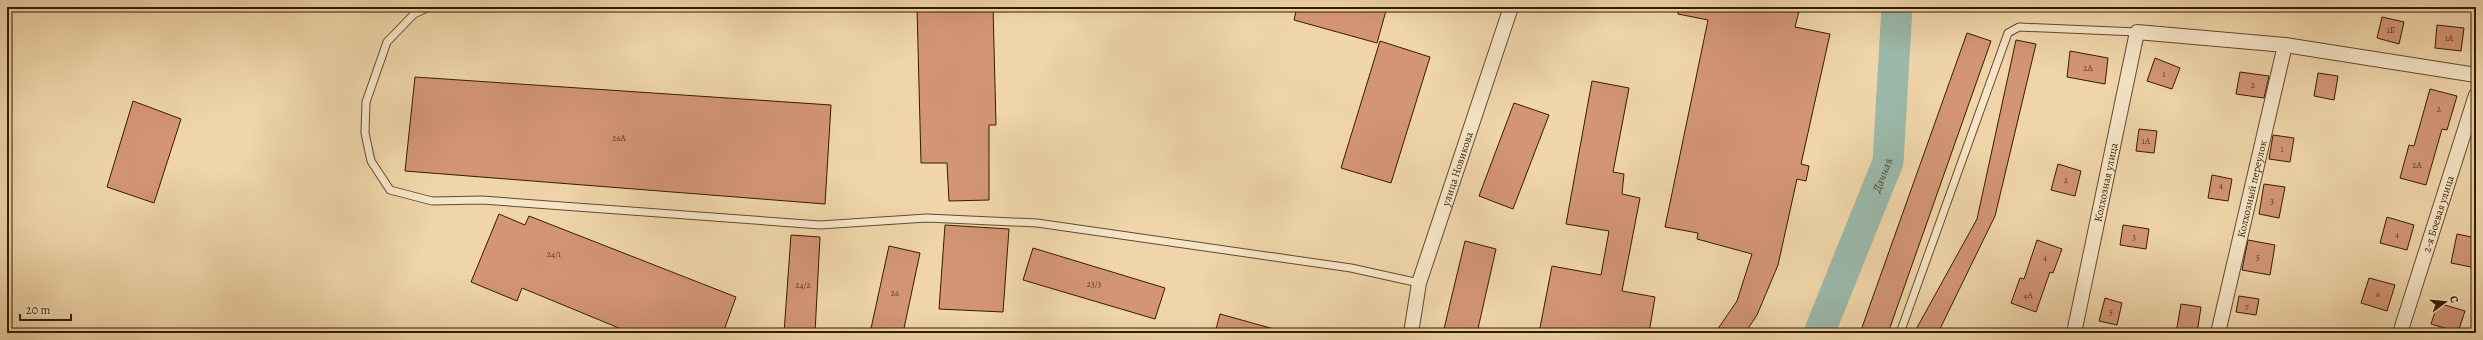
<svg xmlns="http://www.w3.org/2000/svg" width="2483" height="340" font-family="Alegreya,serif">
	<style>
		.lines { fill: none; stroke-linecap: round; stroke-linejoin: round }
		.river { stroke: #9ab9aa; stroke-width: 31 }
		.building { fill: #d39575; stroke: #361b01 }
		.lane-casing { stroke: #644a2b; stroke-width: 9 }
		.street-casing { stroke: #644a2b; stroke-width: 16 }
		.lane { stroke: #f5e4c7; stroke-width: 7 }
		.street { stroke: #f5e4c7; stroke-width: 14 }
		.labels { text-anchor: middle; stroke-width: 4; stroke-linejoin: round; paint-order: stroke }
		.number-label { font-size: 9px; fill: #5d3a1e }
		.street-label { font-size: 11px; fill: #361b01; stroke: #f5e4c7 }
		.water-label { font-size: 12px; font-style: italic; fill: #544a34; stroke: #f5e4c7 }
	</style>
	<rect width="100%" height="100%" fill="#efd5a9"/>
	<filter id="stains"><feTurbulence type="fractalNoise" baseFrequency=".005" numOctaves="4"/><feColorMatrix values="0 0 0 0 .2 0 0 0 0 .09 0 0 0 0 .02 0 0 0 .5 -.17"/></filter>
	<radialGradient id="worn" r=".72"><stop offset=".6" stop-color="#630" stop-opacity="0"/><stop offset="1" stop-color="#630" stop-opacity=".3"/></radialGradient>
	<g class="lines">
		<path class="river" id="s1" d="M1819,333L1888,162L1897,7"/>
	</g>
	<g class="building">
		<path d="M917,7H993L996,125H989V200L949,201L947,163H921Z"/>
		<path d="M1297,7H1387L1377,43L1294,20Z"/>
		<path d="M1678,7H1800L1795,27L1830,34L1801,164L1809,166L1806,181L1797,179L1778,265L1757,315L1745,333H1715L1737,301L1752,254L1697,239L1698,233L1665,227L1708,20L1678,14Z"/>
		<path d="M2382,17L2404,22L2399,44L2377,38Z"/>
		<path d="M2437,25L2464,28L2461,51L2435,48Z"/>
		<path d="M1967,33L1991,41L1888,333H1860Z"/>
		<path d="M2016,40L2036,44L1995,216L1938,333H1914L1977,219Z"/>
		<path d="M1380,41L1430,57L1391,183L1341,168Z"/>
		<path d="M2070,51L2108,58L2105,84L2067,77Z"/>
		<path d="M2155,58L2180,68L2172,89L2147,81Z"/>
		<path d="M2240,72L2269,76L2264,98L2236,94Z"/>
		<path d="M2318,73L2338,76L2334,100L2314,96Z"/>
		<path d="M415,77L831,105L825,204L405,171Z"/>
		<path d="M1592,81L1629,88L1613,172L1624,174L1622,194L1640,198L1622,291L1655,297L1649,333H1539L1552,266L1601,275L1609,231L1566,224Z"/>
		<path d="M2430,89L2457,96L2447,130L2442,129L2426,185L2400,178L2409,145L2414,146Z"/>
		<path d="M133,101L181,119L154,203L107,187Z"/>
		<path d="M1514,103L1549,115L1513,209L1479,196Z"/>
		<path d="M2139,129L2157,131L2154,153L2136,151Z"/>
		<path d="M2273,135L2294,138L2290,162L2269,159Z"/>
		<path d="M2058,164L2081,171L2075,196L2051,190Z"/>
		<path d="M2212,175L2232,179L2228,201L2208,198Z"/>
		<path d="M2264,184L2285,187L2279,218L2259,214Z"/>
		<path d="M499,214L525,225L529,216L736,297L723,333H631L522,288L517,301L471,282Z"/>
		<path d="M2387,217L2414,225L2407,250L2380,243Z"/>
		<path d="M945,225L1009,229L1003,312L939,309Z"/>
		<path d="M2123,225L2149,229L2146,249L2120,245Z"/>
		<path d="M2457,234L2476,238V268L2451,263Z"/>
		<path d="M791,235L820,237L815,333H784Z"/>
		<path d="M2037,240L2062,249L2053,273L2050,272L2036,312L2011,303L2020,278L2024,279Z"/>
		<path d="M2248,240L2275,245L2270,275L2242,270Z"/>
		<path d="M1465,241L1496,249L1477,333H1443Z"/>
		<path d="M889,246L920,253L903,333H870Z"/>
		<path d="M1033,248L1165,288L1155,319L1023,280Z"/>
		<path d="M2369,278L2395,285L2387,311L2361,303Z"/>
		<path d="M2239,296L2259,299L2256,315L2236,312Z"/>
		<path d="M2105,298L2122,303L2117,325L2099,321Z"/>
		<path d="M2438,303L2465,311L2458,332L2431,324Z"/>
		<path d="M2181,304L2201,307L2197,333H2176Z"/>
		<path d="M1220,314L1274,329L1273,333H1215Z"/>
	</g>
	<g class="lines">
		<g class="lane-casing">
			<g id="lane">
				<path d="M429,7L414,14L387,42L366,102L365,133L371,161L390,190L432,201L482,200L820,225L927,218L1037,223L1351,268L1419,283"/>
				<path d="M1900,333L2008,33L2019,27L2137,32"/>
			</g>
		</g>
		<g class="street-casing">
			<g id="street">
				<path id="s2" d="M1411,333L1419,283L1511,7"/>
				<path id="s3" d="M2074,333L2137,32L2285,45L2476,75"/>
				<path id="s4" d="M2218,333L2285,45"/>
				<path id="s5" d="M2400,333L2476,95"/>
			</g>
		</g>
		<use href="#lane" class="lane"/>
		<use href="#street" class="street"/>
	</g>
	<g class="labels">
		<g class="number-label">
			<text x="2391" y="33">1Б</text>
			<text x="2449" y="41">1А</text>
			<text x="2088" y="71">2А</text>
			<text x="2164" y="77">1</text>
			<text x="2253" y="88">2</text>
			<text x="2439" y="112">2</text>
			<text x="619" y="141">26А</text>
			<text x="2146" y="144">1А</text>
			<text x="2282" y="152">1</text>
			<text x="2417" y="168">2А</text>
			<text x="2066" y="183">2</text>
			<text x="2221" y="188">4</text>
			<text x="2272" y="204">3</text>
			<text x="2397" y="237">4</text>
			<text x="2134" y="240">3</text>
			<text x="554" y="257">24/1</text>
			<text x="2045" y="260">4</text>
			<text x="2258" y="260">5</text>
			<text x="1094" y="287">23/3</text>
			<text x="803" y="288">24/2</text>
			<text x="895" y="296">26</text>
			<text x="2378" y="297">6</text>
			<text x="2028" y="298">4А</text>
			<text x="2247" y="309">7</text>
			<text x="2111" y="315">5</text>
		</g>
		<g class="street-label">
			<text dy="4" stroke="none"><textPath href="#s2" startOffset="171">улица Новикова</textPath></text>
			<text dy="4" stroke="none"><textPath href="#s3" startOffset="154">Колхозная улица</textPath></text>
			<text dy="4" stroke="none"><textPath href="#s4" startOffset="148">Колхозный переулок</textPath></text>
			<text dy="4" stroke="none"><textPath href="#s5" startOffset="125">2-я Боевая улица</textPath></text>
		</g>
		<g class="water-label">
			<text dy="4" stroke="none"><textPath href="#s1" startOffset="170">Дачная</textPath></text>
		</g>
	</g>
	<rect width="2483" height="340" fill="none" stroke="#efd5a9" stroke-width="24"/>
	<rect x="8" y="8" width="2467" height="324" fill="none" stroke="#361b01" stroke-width="2"/>
	<rect x="12" y="12" width="2459" height="316" fill="none" stroke="#361b01"/>
	<g transform="translate(2445 302) rotate(74)" stroke="#f5e4c7" stroke-width="3" paint-order="stroke">
	<path d="M0-3L7 15L0 10L-7 15Z" fill="#361b01"/>
	<text y="-6" font-size="11" font-weight="bold" text-anchor="middle" fill="#361b01">С</text>
	</g>
	<path d="M20 314v6h51v-6" fill="none" stroke="#361b01" stroke-width="2"/>
	<text x="26" y="314" font-size="12" fill="#361b01" stroke="#f5e4c7" stroke-width="3" paint-order="stroke">20 m</text>
	<rect width="100%" height="100%" filter="url(#stains)"/>
	<rect width="100%" height="100%" fill="url(#worn)"/>
</svg>
